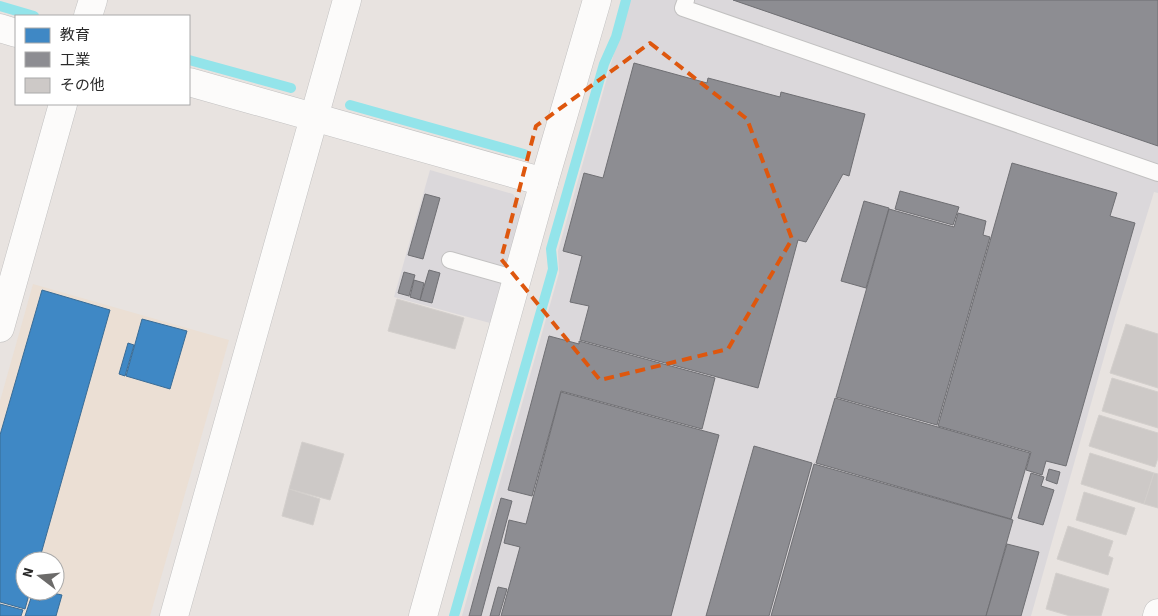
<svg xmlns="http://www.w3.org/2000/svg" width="1158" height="616" font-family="'Source Sans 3','Noto Sans JP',sans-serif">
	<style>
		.industrial { fill: #dbd8db }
		.education { fill: #ebdfd4; fill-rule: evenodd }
		.schools { fill: #3f88c5; stroke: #396c96 }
		.industry { fill: #8d8d92; stroke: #6f6f73 }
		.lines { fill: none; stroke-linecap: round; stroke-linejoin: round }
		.stream { stroke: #93e4ea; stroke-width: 10 }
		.building { fill: #cdc9c7; stroke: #d3cfcc }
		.lane-casing { stroke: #c2c1c1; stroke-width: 18 }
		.street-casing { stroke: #c2c1c1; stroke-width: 29 }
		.lane { stroke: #fcfbfa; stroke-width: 16 }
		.street { stroke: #fcfbfa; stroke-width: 28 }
		.marked { fill: none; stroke: #de570e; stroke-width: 4; stroke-dasharray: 10 6; stroke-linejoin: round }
	</style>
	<rect width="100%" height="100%" fill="#e8e3e0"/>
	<g class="industrial">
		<path d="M629,0H1158V193L1154,192L1116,315L1031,616H462L559,273L558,251Z"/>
		<path d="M430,170L513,194L523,209L490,323L394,297Z"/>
	</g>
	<path class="education" d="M33,284L229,340L150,616H0V401ZM25,561H55V591H25Z"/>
	<g class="schools">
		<path d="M42,290L110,310L39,561H25V591H30L25,609L0,602V435Z"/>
		<path d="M142,319L187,331L170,389L126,376Z"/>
		<path d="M128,343L134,345L125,376L119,374Z"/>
		<path d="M43,591L62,595L56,616H25L31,598L40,601Z"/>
		<path d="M0,604L23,610L21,616H0Z"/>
	</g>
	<g class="industry">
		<path d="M733,0H1158V146Z"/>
		<path d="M634,63L707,83L708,78L780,97L781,92L865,114L849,176L843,174L806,242L798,240L758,388L580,340L589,306L570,302L582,256L563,251L584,173L603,178Z"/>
		<path d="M1012,163L1117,193L1110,216L1135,223L1066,466L1046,461L1042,475L1026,470L1031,452L938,426Z"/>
		<path d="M900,191L959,207L953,225L895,209Z"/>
		<path d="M425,194L440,198L423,259L408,255Z"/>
		<path d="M864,201L889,208L866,288L841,281Z"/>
		<path d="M889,209L954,227L958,213L986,221L983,235L990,237L937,425L836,397Z"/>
		<path d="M429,270L440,273L432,303L420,300Z"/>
		<path d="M404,272L415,275L409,296L398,293Z"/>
		<path d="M414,280L424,283L420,300L410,297Z"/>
		<path d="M549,336L579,344V341L715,378L702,429L561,391L532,496L508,490Z"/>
		<path d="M561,392L719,435L671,616H501L520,547L504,543L509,520L526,524Z"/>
		<path d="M835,398L1030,453L1011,519L816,463Z"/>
		<path d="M754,446L812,463L769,616H706Z"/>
		<path d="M814,464L1013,520L986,616H771Z"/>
		<path d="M1049,469L1060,472L1057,484L1046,480Z"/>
		<path d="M1031,473L1044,477L1041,486L1054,490L1043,525L1018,518Z"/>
		<path d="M501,498L512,501L481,616H469Z"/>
		<path d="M1007,544L1039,552L1021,616H986Z"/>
		<path d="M498,587L507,589L499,616H490Z"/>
	</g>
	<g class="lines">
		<g class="stream">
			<path d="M0,6L34,16"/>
			<path d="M189,60L291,88"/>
			<path d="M350,105L524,154"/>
			<path d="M454,616L553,269L551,249L604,64L616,37L626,0"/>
		</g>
	</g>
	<g class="building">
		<path d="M397,299L464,318L455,349L388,331Z"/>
		<path d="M1126,324L1158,334V388L1110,373Z"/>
		<path d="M1112,378L1158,392V428L1102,411Z"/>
		<path d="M1099,415L1158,433V458L1155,467L1089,446Z"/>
		<path d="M302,442L344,454L330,500L289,489Z"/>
		<path d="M1090,453L1154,473L1144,504L1081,484Z"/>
		<path d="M1154,473L1158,474V508L1144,504Z"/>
		<path d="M289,489L320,499L313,525L282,516Z"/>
		<path d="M1084,492L1135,508L1126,535L1076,520Z"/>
		<path d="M1068,526L1113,541L1108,556L1113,558L1108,575L1057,559Z"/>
		<path d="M1056,573L1109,589L1101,616H1070L1046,609Z"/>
	</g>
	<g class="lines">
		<g class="lane-casing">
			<g id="lane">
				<path d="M686,0L683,8L1158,173"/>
				<path d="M450,260L517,279"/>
			</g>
		</g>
		<g class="street-casing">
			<g id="street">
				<path d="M88,16L93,0"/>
				<path d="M0,28L16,33"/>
				<path d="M189,82L544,182"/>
				<path d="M0,328L63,104"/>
				<path d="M174,616L347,0"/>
				<path d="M423,616L544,182L597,0"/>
				<path d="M1157,616L1158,613"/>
			</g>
		</g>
		<use href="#lane" class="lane"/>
		<use href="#street" class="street"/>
	</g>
	<path class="marked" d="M650,43L747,119L792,239L728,349L600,380L501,259L536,126Z"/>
	<rect x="15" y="15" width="175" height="90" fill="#ffffff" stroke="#aaaaaa"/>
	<rect x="25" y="28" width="25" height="15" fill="#3f88c5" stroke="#aaaaaa"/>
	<text x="60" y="40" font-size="15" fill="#2a2a2a">教育</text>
	<rect x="25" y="52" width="25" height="15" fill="#8d8d92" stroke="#aaaaaa"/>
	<text x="60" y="65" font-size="15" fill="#2a2a2a">工業</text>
	<rect x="25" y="78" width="25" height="15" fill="#cdc9c7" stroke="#aaaaaa"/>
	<text x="60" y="90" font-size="15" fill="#2a2a2a">その他</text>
	<g transform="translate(40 576) rotate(286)"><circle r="24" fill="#ffffff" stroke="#aaaaaa"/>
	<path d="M0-4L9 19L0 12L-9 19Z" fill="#6c6b6a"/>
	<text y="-8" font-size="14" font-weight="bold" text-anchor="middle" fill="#2a2a2a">N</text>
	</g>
</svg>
